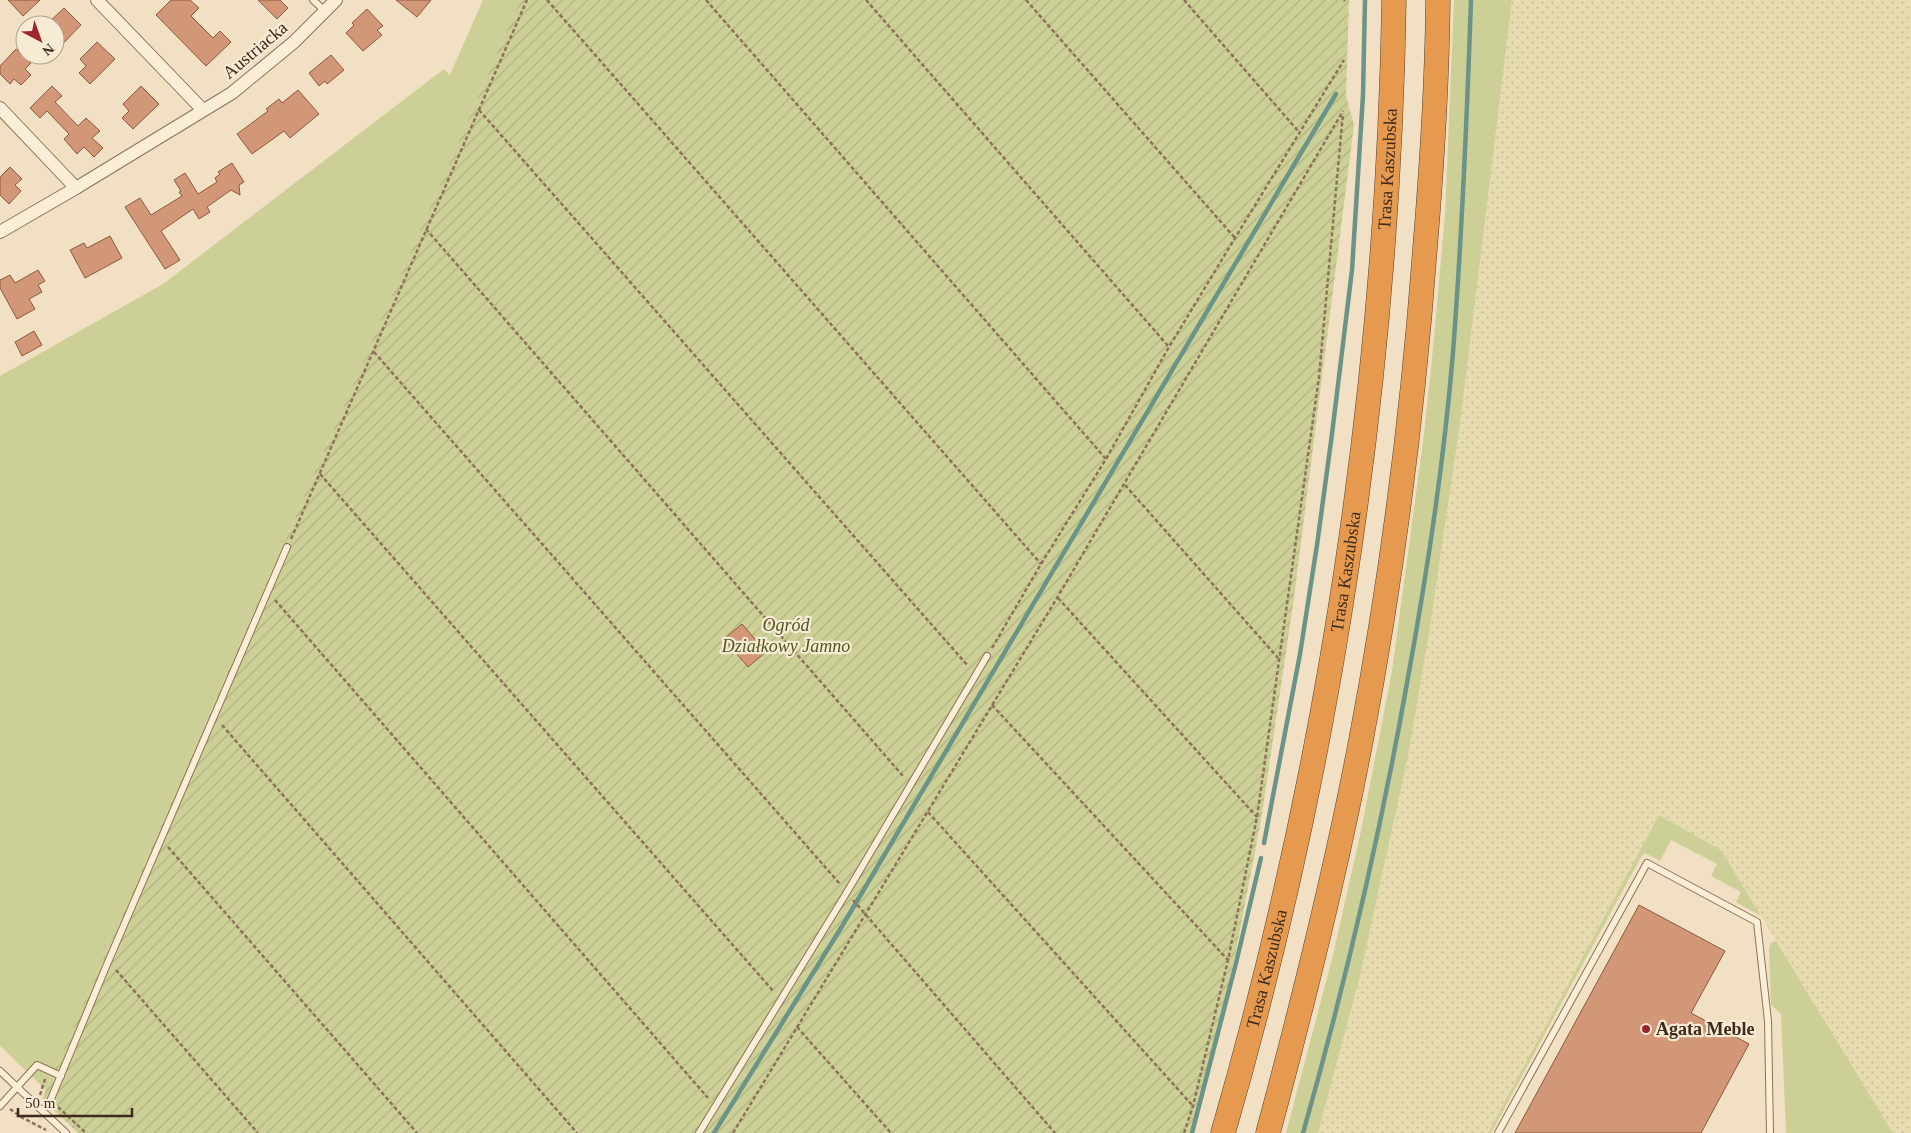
<svg xmlns="http://www.w3.org/2000/svg" width="1911" height="1133" font-family="'Times New Roman',serif">
	<style>
		.farmland { fill: url(#farmland-dots) }
		.green { fill: #cdd096 }
		.garden { fill: url(#garden-furrows) }
		.lines { fill: none; stroke-linecap: round; stroke-linejoin: round }
		.stream { stroke: #6b9387; stroke-width: 4.5 }
		.building { fill: #d29776; stroke: #8d583c }
		.service-casing { stroke: #8d7158; stroke-width: 8 }
		.minor-casing { stroke: #8d7158; stroke-width: 14 }
		.motorway-casing { stroke: #5a3f2d; stroke-width: 25 }
		.path { stroke: #8d7158; stroke-width: 2.5; stroke-dasharray: 4 2.5; stroke-linecap: butt }
		.service { stroke: #fbeed7; stroke-width: 6 }
		.minor { stroke: #fbeed7; stroke-width: 12 }
		.motorway { stroke: #e59a4f; stroke-width: 24 }
		.poi-dot { fill: #a0242c; stroke: #f8ebd3; stroke-width: 2 }
		.labels { text-anchor: middle; stroke-width: 4.5; stroke-linejoin: round; paint-order: stroke }
		.street-label { font-size: 18px; fill: #3c2a1d; stroke: #f8ebd3 }
		.park-label { font-size: 18px; font-style: italic; fill: #4f5923; stroke: #f8ebd3 }
		.poi-label { font-size: 18px; font-weight: bold; fill: #3c2a1d; stroke: #f8ebd3; text-anchor: start }
	</style>
	<defs>
		<pattern id="farmland-dots" width="8" height="8" patternUnits="userSpaceOnUse" patternTransform="scale(1.25)"><rect width="8" height="8" fill="#e7dbb0"/><path d="M2 2h.1M6 6h.1" fill="none" stroke="#c7bc97" stroke-width="1.8" stroke-linecap="round"/></pattern>
		<pattern id="garden-furrows" width="10" height="10" patternUnits="userSpaceOnUse" patternTransform="scale(1.25)"><rect width="10" height="10" fill="#cdd096"/><path d="M-1 1l2-2M0 10L10 0M9 11l2-2" fill="none" stroke="#b1b381"/></pattern>
	</defs>
	<rect width="100%" height="100%" fill="#f1e0c3"/>
	<path class="farmland" d="M1512,0H1911V1133H1893L1721,850L1659,815L1488,1133H1318L1360,976L1408,756L1429,633L1460,424Z"/>
	<g class="green">
		<path d="M483,0H520L46,1090L0,1046V376L163,284L444,69L450,75Z"/>
		<path d="M1454,0H1512L1460,424L1429,633L1408,756L1360,976L1318,1133H1286L1333,955L1361,831L1392,671L1423,442L1432,359L1445,215Z"/>
		<path d="M1659,815L1721,850L1761,916L1736,902L1741,892L1711,876L1717,864L1671,840L1660,861L1645,853L1641,857L1491,1133H1488Z"/>
		<path d="M1776,941L1893,1133H1786L1781,1014L1771,1005L1769,948L1771,943Z"/>
	</g>
	<path class="garden" d="M520,0H1349L1346,96L1354,125L1293,605L1261,820L1236,951L1194,1133H78L42,1099Z"/>
	<g class="lines">
		<g class="stream">
			<path d="M1264,843L1300,654L1317,545L1332,434L1352,270L1363,95L1365,0"/>
			<path d="M714,1133L844,923L1336,94"/>
			<path d="M1192,1133L1236,963L1261,858"/>
			<path d="M1303,1133C1345,985 1380,835 1407,683C1427,574 1444,463 1453,352C1462,235 1467,117 1471,0"/>
		</g>
	</g>
	<g class="building">
		<path d="M8,0H40L23,16Z"/>
		<path d="M171,0H190L199,8L191,16L213,38L220,31L231,42L206,66L156,15Z"/>
		<path d="M258,0H280L288,8L277,19Z"/>
		<path d="M396,0H431L417,17Z"/>
		<path d="M64,8L81,25L55,52V25H46Z"/>
		<path d="M367,9L383,26L377,30L382,35L363,51L346,33L354,25L352,23Z"/>
		<path d="M97,42L115,59L90,84L79,73L86,66L80,59Z"/>
		<path d="M16,49L31,63L25,69L31,75L21,85L14,79L10,84L0,74V66Z"/>
		<path d="M331,55L344,70L327,84L325,81L319,86L309,73Z"/>
		<path d="M52,86L62,96L55,102L78,126L86,118L100,131L92,138L103,148L94,157L84,147L77,154L64,139L69,134L47,111L40,118L30,108Z"/>
		<path d="M141,86L159,104L133,129L122,118L129,111L123,104Z"/>
		<path d="M298,90L319,114L290,138L284,131L252,154L237,134L268,111L266,109L279,99L282,103Z"/>
		<path d="M232,163L244,182L239,185L240,195L231,190L207,207L210,212L199,219L193,209L161,231L180,260L165,269L125,207L140,198L151,215L182,196L179,192L181,191L174,180L185,173L198,194L217,182L215,178L220,174L218,172Z"/>
		<path d="M10,167L22,179L15,185L21,191L9,204L0,195V177Z"/>
		<path d="M110,236L122,258L85,278L70,250L84,243L87,248Z"/>
		<path d="M38,270L45,281L38,285L42,292L29,299L35,309L17,319L0,288V280L10,275L15,283Z"/>
		<path d="M34,331L42,345L22,356L15,342Z"/>
		<path d="M742,624L766,652L748,667L724,639Z"/>
		<path d="M1639,905L1725,951L1691,1013L1749,1044L1701,1133H1515Z"/>
	</g>
	<g class="lines">
		<g class="service-casing">
			<g id="service">
				<path d="M313,0L325,11"/>
				<path d="M0,1071L17,1087L0,1106"/>
				<path d="M61,1076L37,1065L17,1087L66,1133"/>
				<path d="M51,1099L108,962L287,547"/>
				<path d="M699,1133L847,892L987,656"/>
				<path d="M1498,1133L1647,863L1757,922L1768,1021L1770,1133"/>
			</g>
		</g>
		<g class="minor-casing">
			<g id="minor">
				<path d="M97,0L202,109"/>
				<path d="M0,108L76,188"/>
				<path d="M0,232L76,188L232,93L294,42L336,0"/>
			</g>
		</g>
		<g class="motorway-casing">
			<g id="motorway">
				<path id="s1" d="M1223,1133C1329,768 1388,380 1394,0"/>
				<path d="M1268,1133C1303,1003 1336,872 1361,740C1392,577 1413,413 1425,248C1432,165 1437,83 1438,0"/>
			</g>
		</g>
		<g class="path">
			<path d="M547,0L1041,564"/>
			<path d="M706,0L1106,459"/>
			<path d="M866,0L1169,347"/>
			<path d="M1026,0L1235,238"/>
			<path d="M1184,0L1299,132"/>
			<path d="M1344,0L1345,1"/>
			<path d="M479,110L968,666"/>
			<path d="M426,229L903,776"/>
			<path d="M374,352L840,884"/>
			<path d="M320,474L774,992"/>
			<path d="M1125,485L1278,658"/>
			<path d="M291,539L527,0"/>
			<path d="M1058,598L1257,817"/>
			<path d="M275,600L708,1098"/>
			<path d="M992,648L1041,564L1106,459L1169,347L1235,238L1344,60"/>
			<path d="M992,705L1228,960"/>
			<path d="M222,725L577,1133"/>
			<path d="M928,812L1193,1106"/>
			<path d="M168,847L417,1133"/>
			<path d="M853,900L1055,1133"/>
			<path d="M116,970L258,1133"/>
			<path d="M797,1027L891,1133"/>
			<path d="M40,1095L45,1079"/>
			<path d="M58,1107L86,1133"/>
			<path d="M10,1109L21,1117L46,1130"/>
			<path d="M733,1133L1057,598L1343,111"/>
			<path d="M1184,1133L1193,1106L1228,960L1257,817L1319,377L1343,113"/>
		</g>
		<use href="#service" class="service"/>
		<use href="#minor" class="minor"/>
		<use href="#motorway" class="motorway"/>
	</g>
	<circle class="poi-dot" cx="1646" cy="1029" r="5"/>
	<g class="labels">
		<g class="street-label">
			<text transform="translate(255 50) rotate(-40)" y="6">Austriacka</text>
			<text dy="6" stroke="none"><textPath href="#s1" startOffset="980">Trasa Kaszubska</textPath></text>
			<text dy="6" stroke="none"><textPath href="#s1" startOffset="575">Trasa Kaszubska</textPath></text>
			<text dy="6" stroke="none"><textPath href="#s1" startOffset="170">Trasa Kaszubska</textPath></text>
		</g>
		<g class="park-label">
			<text x="786" y="631">Ogród<tspan x="786" dy="21">Działkowy Jamno</tspan></text>
		</g>
		<g class="poi-label">
			<text x="1656" y="1035">Agata Meble</text>
		</g>
	</g>
	<g transform="translate(40 40) rotate(139)"><circle r="24" fill="#f8ebd3" stroke="#ad9e8a"/>
	<path d="M0-4L9 19L0 12L-9 19Z" fill="#a0242c"/>
	<text y="-8" font-size="14" font-weight="bold" text-anchor="middle" fill="#3c2a1d">N</text>
	</g>
	<path d="M18 1108v8h114v-8" fill="none" stroke="#3c2a1d" stroke-width="2.5"/>
	<text x="25" y="1108" font-size="15" fill="#3c2a1d" stroke="#f8ebd3" stroke-width="4" paint-order="stroke">50 m</text>
</svg>
